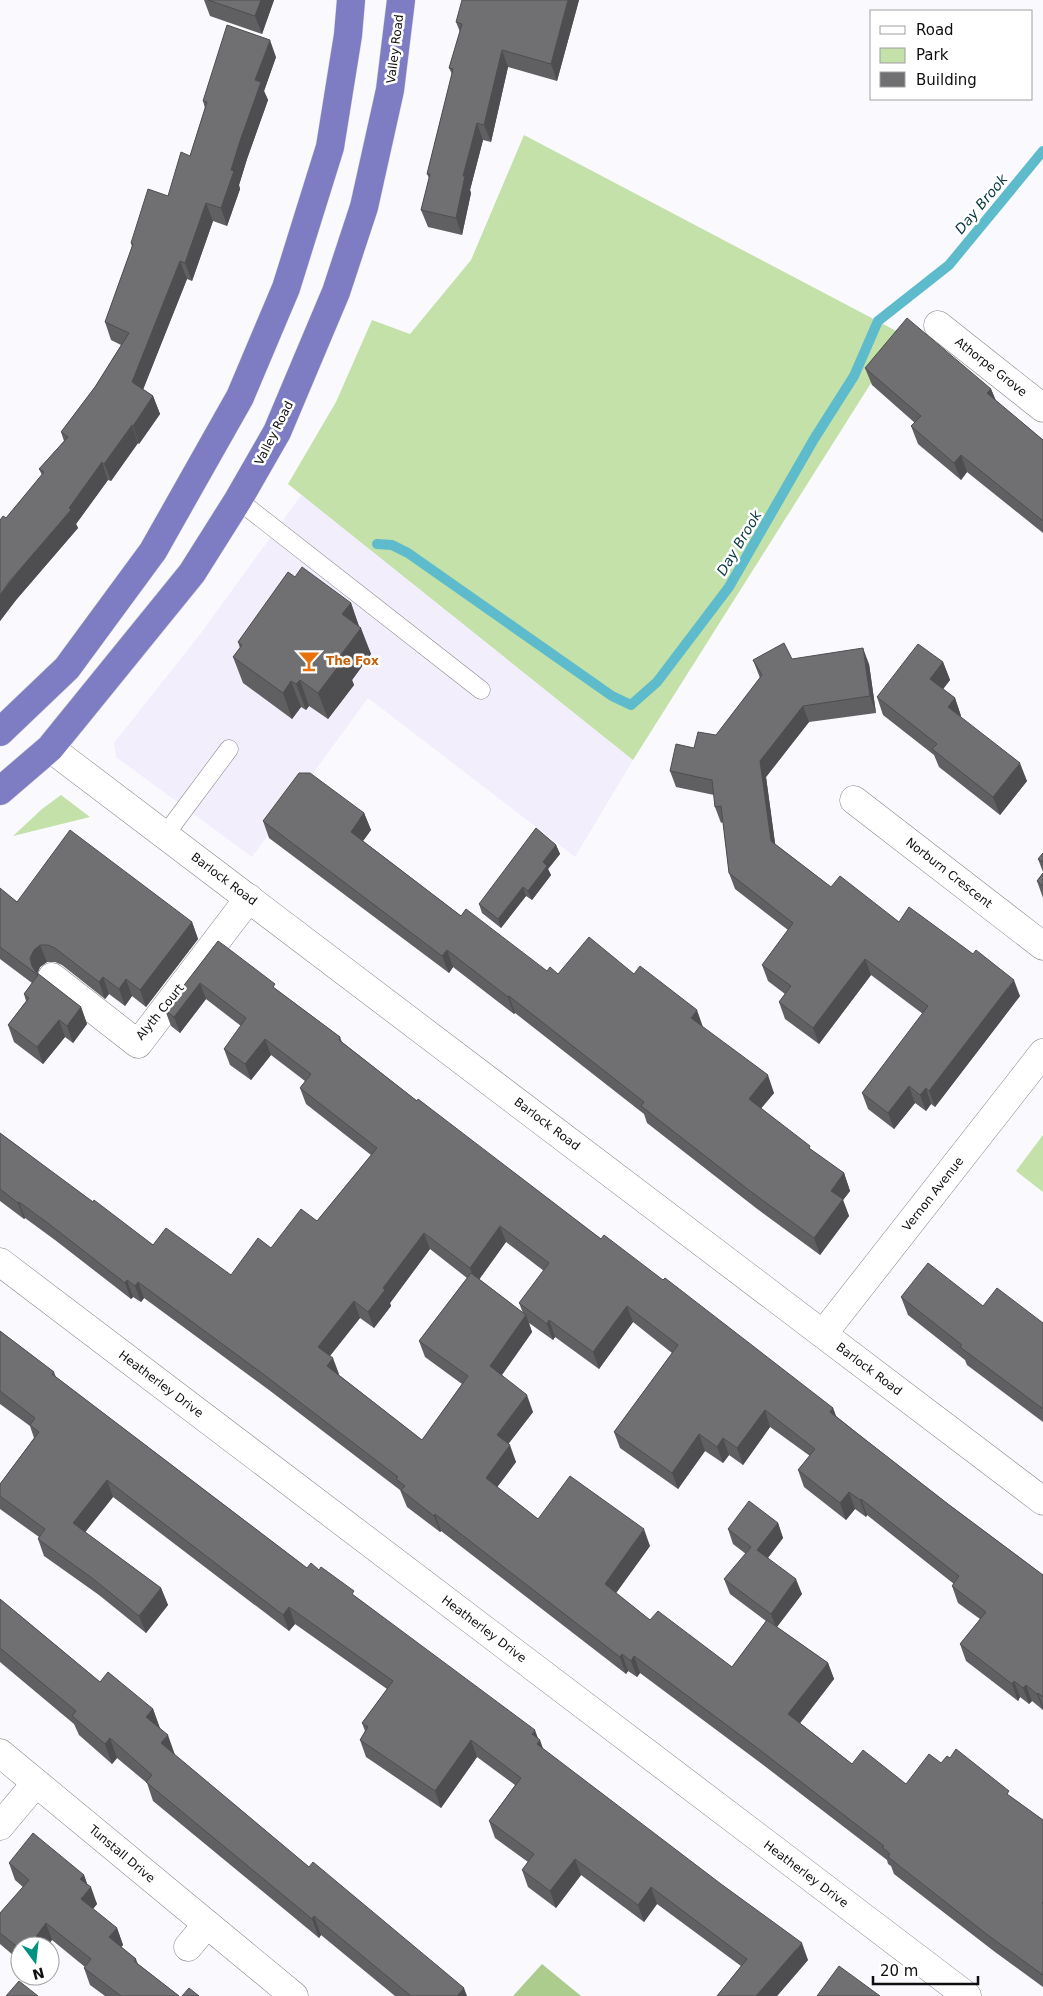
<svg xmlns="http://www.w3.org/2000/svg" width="1043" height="1996" font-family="'DejaVu Sans',sans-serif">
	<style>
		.commercial { fill: #f2eefc }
		.green { fill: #c3e1a9 }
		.forest { fill: #abcc8d }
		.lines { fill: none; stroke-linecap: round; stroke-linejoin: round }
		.stream { stroke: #5dbbcb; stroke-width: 10 }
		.lane-casing { stroke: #858588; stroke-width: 19 }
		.street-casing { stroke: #858588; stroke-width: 29 }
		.highway-casing { stroke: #d4d4d4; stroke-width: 29 }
		.lane { stroke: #fff; stroke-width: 18 }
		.street { stroke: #fff; stroke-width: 28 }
		.highway { stroke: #7e7dc4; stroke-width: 28 }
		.wall { fill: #606063; fill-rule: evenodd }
		.shaded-wall { fill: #4e4e50 }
		.building { fill: #707073; stroke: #4e4e50 }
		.labels { text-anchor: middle; stroke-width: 5; stroke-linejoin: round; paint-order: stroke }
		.street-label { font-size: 12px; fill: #0f0f10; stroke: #fff }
		.food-label { font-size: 12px; font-weight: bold; fill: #c56008; stroke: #fff; text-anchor: start }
		.water-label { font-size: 14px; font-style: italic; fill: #09383e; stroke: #fff }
	</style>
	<rect width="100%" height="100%" fill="#fafafe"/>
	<path class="commercial" d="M302,494L633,760L575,857L368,698L252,857L116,757L114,743L201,633Z"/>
	<g class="green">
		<path d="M524,135L902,334L633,760L288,484L336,402L372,320L410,334L471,260Z"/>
		<path d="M61,795L90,817L13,836L42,809Z"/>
		<path d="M1043,1135V1192L1016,1171Z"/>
	</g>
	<path class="forest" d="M542,1964L581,1996H513Z"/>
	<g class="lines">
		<path class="stream" d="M377,544L392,545L408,553L612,696L631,705L657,682L729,587L814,439L854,376L878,321L949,265L1043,151"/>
		<g class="lane-casing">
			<g id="lane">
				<path d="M238,500L481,690"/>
				<path d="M165,835L229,749"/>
			</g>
		</g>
		<g class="street-casing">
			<g id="street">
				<path d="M938,325L1043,408"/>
				<path d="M50,748L1043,1501"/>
				<path d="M854,800L1043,946"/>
				<path d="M52,977L138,1044L249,898"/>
				<path d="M0,1262L967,1996"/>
				<path d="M823,1334L1043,1053"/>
				<path d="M0,1753L294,1996"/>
				<path d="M0,1826L36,1783"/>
				<path d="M188,1947L207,1924"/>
			</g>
		</g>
		<g class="highway-casing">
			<g id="highway">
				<path d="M0,732L67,668L153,551L240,397L286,288L330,147L348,35L351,0"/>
				<path d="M0,791L50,748L192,573L238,500L277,432L336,292L364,207L390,90L401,0"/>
			</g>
		</g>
		<use href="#lane" class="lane"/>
		<use href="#street" class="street"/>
		<use href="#highway" class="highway"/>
	</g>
	<g class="wall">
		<path d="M204,0H274L262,34L210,16Z"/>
		<path d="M579,0L557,81L508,67L491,142L483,140L470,190L471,193L462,235L428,227L421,210L429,178L427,174L452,74L449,68L460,32L456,22Z"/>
		<path d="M276,57L264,91L268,100L247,159L239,185L240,189L227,226L213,221L192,281L187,279L143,389L153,396L160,414L139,444L138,443L111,481L108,480L76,524L78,528L16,600L0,621V520L6,518L42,475L39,469L64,441L61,432L95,387L121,345L111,340L105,322L132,247L131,243L168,196L190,156L205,108L203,101Z"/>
		<path d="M865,368L991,389L996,401L1043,440V533L967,472L961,480L918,444L911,426L915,423L872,385Z"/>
		<path d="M295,577L351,603L359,627L371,654L352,680L354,685L328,719L309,706L306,710L301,707L292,719L243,683L233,657L240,648L238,642Z"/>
		<path d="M792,659L869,664L876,713L809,722L766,777L775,844L831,887L899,922L1020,996L935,1107L931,1104L926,1111L915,1103L894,1129L868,1109L862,1093L923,1014L871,975L819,1044L785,1019L779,1002L785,994L768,981L762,965L788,930L735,889L729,873L723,822L721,823L715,807L714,795L676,787L670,771L694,748L716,735L760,678L753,660Z"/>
		<path d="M943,662L950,680L943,689L955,698L961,716L960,717L1027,781L1000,815L939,767L934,755L883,715L877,697Z"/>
		<path d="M364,813L371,830L363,841L461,916L547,971L558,974H634L703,1027L774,1093L761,1108L812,1151L844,1173L850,1191L843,1200L849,1216L820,1255L756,1208L647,1123L644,1114L515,1013L514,1014L453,967L449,973L269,838L263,821Z"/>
		<path d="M556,845L560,854L548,869L551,875L532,900L526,896L501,928L482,913L479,904Z"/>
		<path d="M1043,853V872L1038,859Z"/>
		<path d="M1043,873V898L1037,881Z"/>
		<path d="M0,889L17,902L192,922L198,939L146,1007L132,996L125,1006L109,994L105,999L62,965L55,962H47L40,967L37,973L81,1007L87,1024L73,1043L65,1037L43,1064L14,1042L8,1025L26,1001L24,994L32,983L0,959Z"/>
		<path d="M218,941L277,990L340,1037L342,1042L417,1101L601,1239L833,1408L836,1416L867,1441L948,1504L1043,1575V1710L1032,1701L1029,1704L1020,1697L1018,1701L966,1661L960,1644L980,1619L958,1603L952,1586L954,1584L867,1515L866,1517L855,1509L846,1520L804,1487L798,1470L810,1456L770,1427L743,1465L729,1455L723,1463L705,1451L678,1489L620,1448L614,1432L672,1353L633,1322L599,1369L555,1337L553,1340L529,1323L532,1332L502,1375L533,1412L508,1444L516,1462L497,1487L538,1519L650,1546L616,1593L650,1620L732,1667L766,1621L730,1594L724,1579L746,1554L733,1544L728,1529L778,1523L783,1538L768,1558L802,1594L777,1627L828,1663L834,1679L800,1723L852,1764L906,1784L941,1763L1011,1797L1043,1820V1987L995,1952L894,1874L891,1866L888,1864L887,1860L762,1764L640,1673L637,1677L628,1671L626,1674L441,1531L440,1532L407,1507L400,1490L269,1390L144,1298L141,1302L133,1297L131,1299L55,1240L25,1218L24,1219L0,1201V1133L50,1171L153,1245L231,1275L271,1248L317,1221L371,1155L306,1104L300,1088L305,1081L271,1055L251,1080L230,1065L224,1049L241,1026L206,999L180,1033L171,1026L165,1010ZM506,1242L544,1271L519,1303L523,1313L479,1279ZM430,1249L467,1278L419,1341L425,1357L462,1384L422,1440L339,1375L330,1356L360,1318L374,1328L391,1306L390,1303Z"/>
		<path d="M901,1297L983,1306L1043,1323V1422L967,1365L965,1360L908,1315Z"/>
		<path d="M0,1331L54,1372L56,1377L307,1568L356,1597L538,1738L543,1749L808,1960L777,1996H717L741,1966L657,1904L644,1922L581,1875L556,1908L528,1887L522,1870L528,1862L495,1838L489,1821L515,1785L477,1757L441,1808L366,1757L360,1740L365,1731L362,1723L387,1689L295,1624L289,1631L113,1497L85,1532L161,1588L168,1605L146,1633L99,1595L44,1556L38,1539L39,1537L0,1509V1484L34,1438L30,1426L0,1404Z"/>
		<path d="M0,1599L100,1682L153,1709L160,1728L175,1755L309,1867L467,1996H395L321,1935L319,1938L153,1801L147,1783L117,1758L112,1764L79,1735L74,1724L0,1662Z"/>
		<path d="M9,1863L84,1875L87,1884L97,1904L93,1909L117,1928L123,1945L121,1947L136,1959L138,1964L179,1996H105L90,1985L84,1968L85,1967L52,1940L20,1946V1961L0,1944V1913L23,1887L15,1880Z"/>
	</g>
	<g class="shaded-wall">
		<path d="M261,0H274L262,34L255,16Z"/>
		<path d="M568,0H579L557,81L551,64Z"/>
		<path d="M270,40L276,57L264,91L268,100L247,159L239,185L240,189L227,226L221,208L255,80Z"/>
		<path d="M502,50L508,67L491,142L484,125Z"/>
		<path d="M477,123L483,140L470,190L471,193L462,235L456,218L463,176Z"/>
		<path d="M206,203L213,221L192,281L185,263Z"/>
		<path d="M180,261L187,279L139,400L132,382Z"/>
		<path d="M991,389L998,406L987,393Z"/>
		<path d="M153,396L160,414L139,444L133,426Z"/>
		<path d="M132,425L138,443L111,481L104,464Z"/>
		<path d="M961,455L967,472L961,480L954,463Z"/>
		<path d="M102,462L108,480L76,524L78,528L16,600L0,621V595L69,508Z"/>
		<path d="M351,603L360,629L342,614Z"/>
		<path d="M361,628L371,654L352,680L354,685L328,719L318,693L340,656Z"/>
		<path d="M863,648L869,664L876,713L870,696Z"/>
		<path d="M943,662L950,680L937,697L930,679Z"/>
		<path d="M300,680L309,706L306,710L296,684Z"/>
		<path d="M291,681L301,707L292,719L283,693Z"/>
		<path d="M955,698L961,716L954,725L948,707Z"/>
		<path d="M803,706L809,722L766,777L777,857L771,841L760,761Z"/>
		<path d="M1020,763L1027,781L1000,815L993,797Z"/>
		<path d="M364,813L371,830L357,849L351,832Z"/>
		<path d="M556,845L560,854L548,869L551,875L532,900L528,891L543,862Z"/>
		<path d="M523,887L526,896L501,928L498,919Z"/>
		<path d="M192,922L198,939L146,1007L140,990Z"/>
		<path d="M40,945L47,962L40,967L37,975L32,966L30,958L34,950Z"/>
		<path d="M447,950L453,967L449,973L442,956Z"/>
		<path d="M865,959L871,975L819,1044L813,1028Z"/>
		<path d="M103,977L109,994L105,999L99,982Z"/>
		<path d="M126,979L132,996L125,1006L119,989Z"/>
		<path d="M1014,980L1020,996L935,1107L929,1091Z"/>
		<path d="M200,983L206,999L180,1033L174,1017Z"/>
		<path d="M509,996L515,1013L514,1014L508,997Z"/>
		<path d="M81,1007L87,1024L73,1043L67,1026Z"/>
		<path d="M697,1010L703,1027L691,1018Z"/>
		<path d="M59,1020L65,1037L43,1064L37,1047Z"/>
		<path d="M265,1039L271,1055L251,1080L245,1064Z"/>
		<path d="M768,1075L774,1093L755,1116L749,1099Z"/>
		<path d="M909,1086L915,1103L894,1129L888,1113Z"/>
		<path d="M926,1088L931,1104L926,1111L920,1095Z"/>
		<path d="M844,1173L850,1191L843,1200L849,1216L820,1255L814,1238L831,1191Z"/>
		<path d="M19,1202L25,1218L24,1219L18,1203Z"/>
		<path d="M500,1226L506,1242L476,1284L470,1268Z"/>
		<path d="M424,1233L430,1249L390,1303L391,1306L374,1328L368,1312L383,1288Z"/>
		<path d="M127,1280L133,1297L131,1299L125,1283Z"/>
		<path d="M138,1282L144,1298L141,1302L135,1286Z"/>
		<path d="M354,1301L360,1318L324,1363L318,1347Z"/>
		<path d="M627,1306L633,1322L599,1369L593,1352Z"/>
		<path d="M526,1315L532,1332L496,1383L490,1366Z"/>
		<path d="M549,1320L555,1337L553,1340L547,1324Z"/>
		<path d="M333,1358L339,1374L333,1383L327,1366Z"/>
		<path d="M527,1395L533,1412L503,1451L497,1435Z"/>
		<path d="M833,1408L839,1425L830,1412Z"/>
		<path d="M765,1410L770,1427L743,1465L737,1448Z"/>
		<path d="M699,1434L705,1451L678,1489L672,1473Z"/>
		<path d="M723,1438L729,1455L723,1463L717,1447Z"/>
		<path d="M510,1445L516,1462L492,1494L486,1478Z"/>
		<path d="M107,1480L113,1497L79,1540L73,1523Z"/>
		<path d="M849,1492L855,1509L846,1520L840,1503Z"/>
		<path d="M861,1499L867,1515L866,1517L860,1500Z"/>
		<path d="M435,1514L441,1531L440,1532L434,1516Z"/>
		<path d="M778,1523L783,1538L762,1565L757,1550Z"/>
		<path d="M644,1529L650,1546L611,1600L605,1584Z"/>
		<path d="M796,1579L802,1594L776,1628L771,1614Z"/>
		<path d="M161,1588L168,1605L146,1633L139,1616Z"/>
		<path d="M289,1607L295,1624L289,1631L283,1615Z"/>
		<path d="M622,1654L628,1671L626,1674L620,1657Z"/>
		<path d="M634,1656L640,1673L637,1677L631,1661Z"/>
		<path d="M828,1663L834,1679L794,1731L788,1714Z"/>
		<path d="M1014,1681L1020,1697L1018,1701L1012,1684Z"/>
		<path d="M1026,1685L1032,1701L1029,1704L1023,1688Z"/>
		<path d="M1038,1693L1043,1707V1710L1037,1694Z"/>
		<path d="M153,1709L160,1729L146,1717Z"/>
		<path d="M535,1730L539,1741L540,1740L546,1757L543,1761L532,1734Z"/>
		<path d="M168,1735L175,1755L161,1743Z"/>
		<path d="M110,1738L117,1758L112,1764L105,1744Z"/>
		<path d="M471,1740L477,1757L441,1808L435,1791Z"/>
		<path d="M575,1859L581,1875L556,1908L550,1891Z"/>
		<path d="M84,1875L89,1889L91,1887L97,1904L87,1916L81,1899L80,1879Z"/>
		<path d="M651,1887L657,1904L644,1922L638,1905Z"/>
		<path d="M314,1916L321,1935L319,1938L312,1919Z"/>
		<path d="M46,1923L52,1940L48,1946H29Z"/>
		<path d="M117,1928L123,1945L115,1954L109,1937Z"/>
		<path d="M802,1943L808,1960L777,1996H756Z"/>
		<path d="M464,1988L467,1996H457Z"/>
	</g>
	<g class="building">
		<path d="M208,0H261L255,16Z"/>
		<path d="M462,0H568L551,64L502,50L484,125L477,123L463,176H465L456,218L421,210L430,174H427L453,69L449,68L462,24L456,22Z"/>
		<path d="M227,25L270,40L255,80L261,82L240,141L231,170L234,171L221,208L206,203L185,263L180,261L132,382L153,396L133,426L132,425L104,464L102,462L69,508L71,510L9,582L0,595V520L3,516L6,518L44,472L39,469L68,437L61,432L95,387L129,333L105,322L133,244L131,243L148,189L168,196L181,152L190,156L207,102L203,101Z"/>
		<path d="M907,318L991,389L987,393L1043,440V521L961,455L954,463L911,426L921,416L865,368Z"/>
		<path d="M302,567L351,603L342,614L361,628L340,656L344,659L318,693L300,680L296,684L291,681L283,693L233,657L242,645L238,642L288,572L295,577Z"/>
		<path d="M784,643L792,659L863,648L870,696L803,706L760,761L771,841L831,887L840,876L899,922L909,907L973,954L976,950L1014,980L929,1091L926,1088L920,1095L909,1086L888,1113L862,1093L928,1006L865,959L813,1028L779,1002L791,986L762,965L793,923L729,873L721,806L715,807L712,780L670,771L676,744L694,748L698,732L716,735L762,675L753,660Z"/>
		<path d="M918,644L943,662L930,679L955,698L948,707L1020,763L993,797L932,749L937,744L877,697Z"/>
		<path d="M299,773H310L364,813L351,832L461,916L466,909L547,971L550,967L558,974L589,937L634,974L640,966L697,1010L691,1018L768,1075L749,1099L810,1146L809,1148L844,1173L831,1191L843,1199L814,1238L750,1191L641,1106L644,1102L509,996L508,997L447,950L442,956L263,821Z"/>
		<path d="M536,828L556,845L543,862L547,866L528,891L523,887L498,919L479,904Z"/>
		<path d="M70,830L192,922L140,990L126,979L119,989L103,977L99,982L55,948L48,945H40L34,950L30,958L32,966L36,972L81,1007L67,1026L59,1020L37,1047L8,1025L29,998L24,994L38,975L0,947V888L17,902Z"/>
		<path d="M1043,853V862L1038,859Z"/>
		<path d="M1043,873V886L1037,881Z"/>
		<path d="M218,941L225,946L275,984L273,987L340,1037L339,1040L417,1101L418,1099L601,1239L604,1235L663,1280L665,1278L731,1329L833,1408L830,1412L867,1441L948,1504L1043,1575V1697L1038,1693L1037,1694L1026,1685L1023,1688L1014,1681L1012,1684L960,1644L986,1612L952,1586L959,1576L861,1499L860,1500L849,1492L840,1503L798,1470L815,1449L765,1410L737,1448L723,1438L717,1447L699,1434L672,1473L614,1432L678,1345L627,1306L593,1352L549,1320L547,1324L519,1303L549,1263L500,1226L470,1268L424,1233L383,1288L385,1290L368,1312L354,1301L318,1347L333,1358L327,1366L422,1440L468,1376L419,1341L471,1273L526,1315L490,1366L527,1395L497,1435L510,1445L486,1478L538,1519L570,1476L644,1529L605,1584L650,1620L658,1611L732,1667L767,1620L828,1663L788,1714L852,1764L863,1750L906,1784L929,1754L941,1763L947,1756L950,1758L956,1749L1009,1791L1007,1794L1043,1820V1902L1042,1903L1043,1904V1975L989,1936L888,1857L890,1854L882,1847L884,1846L756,1747L634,1656L631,1661L622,1654L620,1657L435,1514L434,1516L401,1490L405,1486L396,1479L398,1477L263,1374L138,1282L135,1286L127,1280L125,1283L49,1224L19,1202L18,1203L0,1189V1133L93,1202L94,1200L153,1245L166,1228L231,1275L258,1238L271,1248L301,1209L317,1221L377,1148L300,1088L311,1074L265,1039L245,1064L224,1049L246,1018L200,983L174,1017L165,1010Z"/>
		<path d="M928,1263L983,1306L997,1288L1043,1323V1409L960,1347L962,1345L901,1297Z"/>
		<path d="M0,1331L54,1372L52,1374L307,1568L311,1563L319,1570L321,1567L354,1591L352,1594L535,1730L532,1734L540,1740L537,1744L721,1884L802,1943L756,1996H717L747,1959L651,1887L638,1905L575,1859L550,1891L522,1870L534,1854L489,1821L521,1778L471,1740L435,1791L360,1740L368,1727L362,1723L393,1681L289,1607L283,1615L107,1480L73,1523L161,1588L139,1616L92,1578L38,1539L45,1529L0,1496V1484L39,1432L30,1425L35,1418L0,1391Z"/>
		<path d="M749,1501L778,1523L757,1550L796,1579L771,1614L724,1579L751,1547L728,1529Z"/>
		<path d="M0,1599L100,1682L108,1672L153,1709L146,1717L168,1735L161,1743L309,1867L313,1862L464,1988L457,1996H411L314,1916L312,1919L146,1782L152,1775L110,1738L105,1744L72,1716L76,1711L0,1648Z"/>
		<path d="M33,1833L84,1875L80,1879L91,1887L81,1899L117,1928L109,1937L136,1959L134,1961L179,1996H121L84,1968L91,1959L46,1923L29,1946H20V1949L0,1933V1913L29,1880L9,1863Z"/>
		<path d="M839,1966L880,1996H817Z"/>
		<path d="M19,1981L38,1996H6Z"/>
		<path d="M189,1988L199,1996H182Z"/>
	</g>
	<defs>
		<g id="bar-bare" transform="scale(1.725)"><path d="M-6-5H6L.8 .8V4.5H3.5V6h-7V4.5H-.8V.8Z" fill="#e8710a" stroke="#fff" stroke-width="2.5" paint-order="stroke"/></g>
	</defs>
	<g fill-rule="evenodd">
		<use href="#bar-bare" x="309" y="661"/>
	</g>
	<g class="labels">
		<g class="street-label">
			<text transform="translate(395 49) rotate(-83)" y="4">Valley Road</text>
			<text transform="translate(991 367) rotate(38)" y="4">Athorpe Grove</text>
			<text transform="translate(274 433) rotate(-63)" y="4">Valley Road</text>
			<text transform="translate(949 873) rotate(38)" y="4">Norburn Crescent</text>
			<text transform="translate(224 879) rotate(37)" y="4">Barlock Road</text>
			<text transform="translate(160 1012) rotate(-51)" y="4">Alyth Court</text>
			<text transform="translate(547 1124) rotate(37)" y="4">Barlock Road</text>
			<text transform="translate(933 1194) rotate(-52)" y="4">Vernon Avenue</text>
			<text transform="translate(869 1369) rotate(37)" y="4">Barlock Road</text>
			<text transform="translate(161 1384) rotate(37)" y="4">Heatherley Drive</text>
			<text transform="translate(484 1629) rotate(37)" y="4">Heatherley Drive</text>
			<text transform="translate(122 1854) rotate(40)" y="4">Tunstall Drive</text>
			<text transform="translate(806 1874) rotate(37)" y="4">Heatherley Drive</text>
		</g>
		<g class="food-label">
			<text x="326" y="665">The Fox</text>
		</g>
		<g class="water-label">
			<text transform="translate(981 204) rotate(-50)" y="5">Day Brook</text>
			<text transform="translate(739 543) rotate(-59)" y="5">Day Brook</text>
		</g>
	</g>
	<rect x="870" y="10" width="162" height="90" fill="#ffffff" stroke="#9f9f9f"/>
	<rect x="880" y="26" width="25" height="8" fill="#ffffff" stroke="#9f9f9f"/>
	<text x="916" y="35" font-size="15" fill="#0f0f10">Road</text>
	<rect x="880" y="48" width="25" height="15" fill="#c3e1a9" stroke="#9f9f9f"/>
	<text x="916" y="60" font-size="15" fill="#0f0f10">Park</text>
	<rect x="880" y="72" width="25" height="15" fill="#707073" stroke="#9f9f9f"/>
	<text x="916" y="85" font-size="15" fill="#0f0f10">Building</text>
	<g transform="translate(35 1961) rotate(165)"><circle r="24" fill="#ffffff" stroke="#9f9f9f"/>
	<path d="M0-4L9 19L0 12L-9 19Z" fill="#009280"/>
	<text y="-8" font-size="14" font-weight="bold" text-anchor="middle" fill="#0f0f10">N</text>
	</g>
	<path d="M873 1976v8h105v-8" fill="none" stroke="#0f0f10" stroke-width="2.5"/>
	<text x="880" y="1976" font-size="15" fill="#0f0f10" stroke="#ffffff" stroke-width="4" paint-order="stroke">20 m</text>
</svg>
